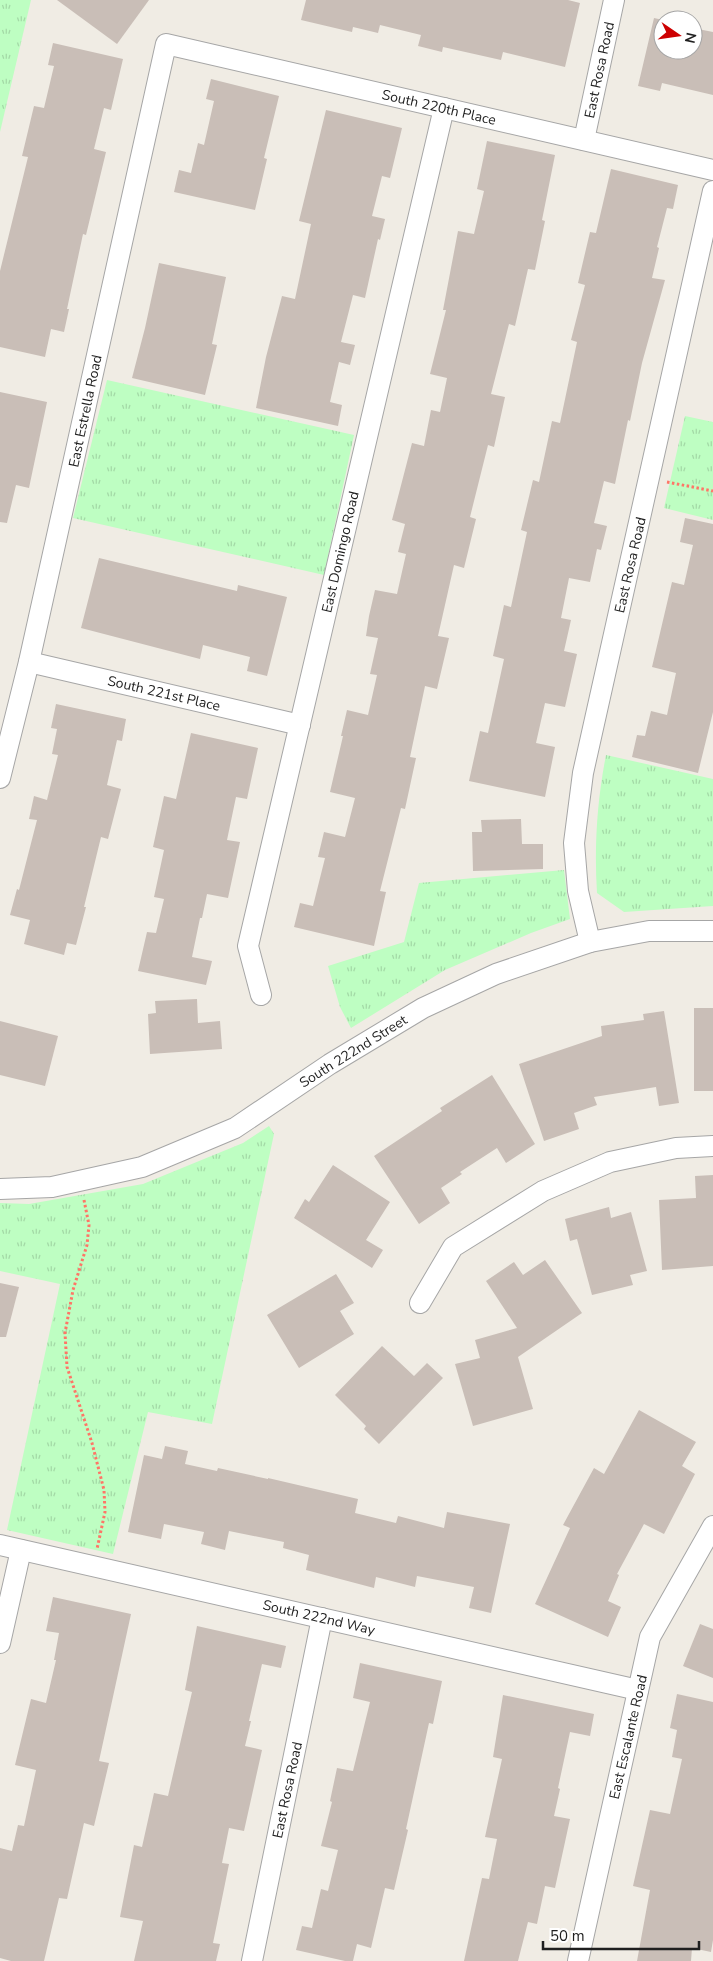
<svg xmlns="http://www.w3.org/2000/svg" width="713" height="1961" font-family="'Nunito Sans',sans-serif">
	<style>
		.park { fill: url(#park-tufts) }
		.building { fill: #c9beb7 }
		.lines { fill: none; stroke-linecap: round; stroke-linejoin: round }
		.street-casing { stroke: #a6a6a6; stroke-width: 22 }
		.path { stroke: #ff7566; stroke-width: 3; stroke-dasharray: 2.5 2.5; stroke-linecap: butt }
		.street { stroke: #fff; stroke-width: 20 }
		.labels { text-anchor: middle; stroke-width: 4; stroke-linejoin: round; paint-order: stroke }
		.street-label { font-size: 14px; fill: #1f1f1f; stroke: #fff }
	</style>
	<defs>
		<pattern id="park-tufts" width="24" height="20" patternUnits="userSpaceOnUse" patternTransform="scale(1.25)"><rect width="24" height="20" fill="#befec2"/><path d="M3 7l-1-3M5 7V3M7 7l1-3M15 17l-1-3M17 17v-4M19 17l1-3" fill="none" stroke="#a3d9a6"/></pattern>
	</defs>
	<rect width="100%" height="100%" fill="#f0ece4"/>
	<g class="park">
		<path d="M0,0H31L0,132Z"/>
		<path d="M107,380L354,435L324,575L73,518Z"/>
		<path d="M685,416L713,422V520L664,508Z"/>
		<path d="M606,755L713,779V906L624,912L597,893C594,846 597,801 606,755Z"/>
		<path d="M564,870L570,919L531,933L445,970L351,1028L340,1007L328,966L404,942L419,883Z"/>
		<path d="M269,1126L274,1134L212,1424L148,1412L113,1554L7,1530L60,1284L0,1271V1203L29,1204L143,1184L243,1143Z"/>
	</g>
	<g class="building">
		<path d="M57,0H149L117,44Z"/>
		<path d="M306,0H568L580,3L565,67L503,52L501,60L443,47L442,52L418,46L421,35L380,25L378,33L353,27L352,32L301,20Z"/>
		<path d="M654,18L663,20V50H693V28L713,32V95L662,83L660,91L638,86Z"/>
		<path d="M53,43L123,59L111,110L104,108L94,149L106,152L86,235L83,234L67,309H69L64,332L51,329L45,357L0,347V271L28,157L22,156L34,106L44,108L54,66L48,65Z"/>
		<path d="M211,79L279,96L264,158L267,159L255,210L174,192L179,170L191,173L198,143L204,145L214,101L206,99Z"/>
		<path d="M326,110L402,128L390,178L382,176L372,216L385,219L380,240L378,239L365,298L353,295L341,342L355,345L350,365L339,362L330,402L342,405L338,426L256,408L266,357L282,296L295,299L311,224L299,221Z"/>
		<path d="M487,141L555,155L542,220L545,221L535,270L528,269L515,326L509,324L491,394L505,397L494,447L488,445L470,517L476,519L464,568L454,565L438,636L449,638L437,689L425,686L410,757L416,758L405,809L401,808L380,891L386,892L374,946L294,927L300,903L313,906L325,858L318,857L324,832L345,837L355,798L330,792L343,736H341L347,710L368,715L377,675L370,674L378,638L366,636L369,616L375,590L397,594L406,554L398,552L405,524L392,520L412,443L424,446L431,410L440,412L447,378L430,374L446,310H443L458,231L474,234L484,191L477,189Z"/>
		<path d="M611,169L678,185L673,209L667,208L657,247L659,248L652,278L665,280L642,363L630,421L628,420L615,484L604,481L594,523L607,526L601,550L597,549L590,582L569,578L561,618L571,620L564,651L577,654L565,707L545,703L536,743L555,747L545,797L469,781L480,731L488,733L504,659L493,656L504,605L511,607L527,532L521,530L533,480L539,482L552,421L560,423L577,342L571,340L585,285L578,283L590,232L596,233Z"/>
		<path d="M159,263L226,277L212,344L217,345L205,395L132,378L145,328Z"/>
		<path d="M0,392L47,402L29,488L16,485L7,523L0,522Z"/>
		<path d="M685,518L713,524V712L698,773L632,757L637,735L645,736L651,711L667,715L676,673L652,667L672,582L684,585L693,545L680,542Z"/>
		<path d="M99,558L237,591L238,585L287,597L267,676L247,671L250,657L203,645L200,659L81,628Z"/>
		<path d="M56,704L126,719L122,741L117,740L107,785L121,789L108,839L101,837L84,907H86L76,945L67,943L64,955L24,944L30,920L10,915L17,889L19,890L37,820L29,819L34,796L47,800L58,755L52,754L57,729L51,728Z"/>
		<path d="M191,733L258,748L247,799L236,797L227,840L240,842L228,898L207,894L202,918H200L192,957L212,961L206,985L138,971L147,932L156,933L164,899L154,897L164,850L153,847L164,796L176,799Z"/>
		<path d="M521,819L522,844H543V869L473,871L472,832H482L481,820Z"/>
		<path d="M197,999L198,1023L220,1021L222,1049L150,1054L148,1014L156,1013L155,1001Z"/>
		<rect x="694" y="1008" width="19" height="83"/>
		<path d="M664,1011L679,1103L659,1106L656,1087L594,1097L597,1105L574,1113L579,1129L544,1141L519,1064L602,1036L601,1026L644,1020L643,1014Z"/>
		<path d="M0,1021L58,1036L45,1086L0,1075Z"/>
		<path d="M492,1075L535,1144L506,1163L497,1148L460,1172L462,1174L441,1188L450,1203L419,1224L374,1156L442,1111L440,1108Z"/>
		<path d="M333,1165L390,1202L366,1240L383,1250L372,1268L294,1218L305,1199L309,1202Z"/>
		<path d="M713,1175V1266L662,1270L659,1200L696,1198L695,1176Z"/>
		<path d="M609,1207L611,1218L631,1212L647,1271L630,1275L633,1285L592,1295L577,1239L570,1241L565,1219Z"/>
		<path d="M545,1260L582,1313L518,1357L533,1409L473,1426L455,1364L480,1358L475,1340L517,1328L486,1281L514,1262L523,1275Z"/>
		<path d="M336,1274L354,1303L340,1311L354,1334L299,1368L267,1315Z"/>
		<path d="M0,1283L19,1287L6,1337H0Z"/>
		<path d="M382,1346L414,1376L427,1363L443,1378L379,1444L364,1429L366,1426L335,1395Z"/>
		<path d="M639,1410L696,1442L682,1466L695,1474L664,1534L644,1524L617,1574L619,1575L608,1601L621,1607L608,1637L535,1604L570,1528L563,1525L594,1468L604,1474Z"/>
		<path d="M165,1446L188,1451L185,1464L217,1471L218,1468L268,1479V1478L358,1499L355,1513L396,1523L398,1516L444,1528L447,1512L510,1524L491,1613L469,1608L474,1587L417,1576L415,1587L376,1577L374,1588L306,1570L309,1555L283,1548L284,1542L229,1531L225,1550L201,1544L204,1532L164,1524L161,1539L128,1532L144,1455L162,1459Z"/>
		<path d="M53,1597L131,1614L99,1761L109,1763L94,1826L84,1823L67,1899L59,1898L44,1961H11L0,1958V1848L12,1851L18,1825L24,1826L36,1770L15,1765L31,1699L46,1703L56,1660H54L59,1633L46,1631Z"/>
		<path d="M700,1624L713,1629V1678L683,1666Z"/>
		<path d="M197,1626L286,1646L281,1668L262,1664L249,1721H251L245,1746L262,1750L244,1831L229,1828L222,1863L229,1864L213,1943L220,1944L216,1961H134L143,1921L120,1917L134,1845L142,1847L154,1793L168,1796L192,1692L185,1690Z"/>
		<path d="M360,1663L442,1681L433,1724L429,1723L406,1829L408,1830L394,1890L385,1888L371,1948L357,1944L353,1961H345L296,1950L302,1926L312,1928L321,1889L328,1891L338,1850L321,1846L332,1802L330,1801L337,1768L353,1771L370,1702L353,1698Z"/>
		<path d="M677,1694L713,1702V1940L711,1952L692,1948L691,1961H637L650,1890L633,1886L650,1810L670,1814L682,1759L672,1757L677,1730L670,1728Z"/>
		<path d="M503,1695L594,1714L590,1736L570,1732L558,1788L560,1789L554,1816L570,1819L555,1888L545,1886L537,1924L528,1922L518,1961H464L482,1878L489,1879L497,1839L485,1837L502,1759L493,1757Z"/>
	</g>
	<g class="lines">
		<g class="street-casing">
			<g id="street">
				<path d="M584,140L614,0"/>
				<path d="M29,662L300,725"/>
				<path d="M0,778L29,662L166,44L713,170"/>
				<path d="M590,942L578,891L574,843L583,773L713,191"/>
				<path d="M261,995L248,946L444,108"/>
				<path d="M0,1189L52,1187L142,1167L235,1128L330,1064L423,1008L496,974L590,942L649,931H713"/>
				<path d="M420,1303L453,1247L543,1191L610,1162L676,1148L713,1146"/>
				<path d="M0,1545L638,1690"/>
				<path d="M0,1643L21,1550"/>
				<path d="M252,1961L322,1618"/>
				<path d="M578,1961L650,1637L713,1526"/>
			</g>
		</g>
		<g class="path">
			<path d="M667,482L713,491"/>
			<path d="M84,1200L89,1225L87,1245L73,1290L65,1333L67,1367L92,1443L104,1490L105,1512L97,1549"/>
		</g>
		<use href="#street" class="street"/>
	</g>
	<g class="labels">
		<g class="street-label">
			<text transform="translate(599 70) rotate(-78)" y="5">East Rosa Road</text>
			<text transform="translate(439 107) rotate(13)" y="5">South 220th Place</text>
			<text transform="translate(85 411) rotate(-78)" y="5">East Estrella Road</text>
			<text transform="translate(340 552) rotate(-77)" y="5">East Domingo Road</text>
			<text transform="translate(630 565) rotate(-77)" y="5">East Rosa Road</text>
			<text transform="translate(164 693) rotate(13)" y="5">South 221st Place</text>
			<text transform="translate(353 1051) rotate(-32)" y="5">South 222nd Street</text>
			<text transform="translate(319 1617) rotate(13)" y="5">South 222nd Way</text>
			<text transform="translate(628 1737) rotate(-77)" y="5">East Escalante Road</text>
			<text transform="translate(287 1790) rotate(-78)" y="5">East Rosa Road</text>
		</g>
	</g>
	<g transform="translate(678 35) rotate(103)"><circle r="24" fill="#ffffff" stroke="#a5a5a5"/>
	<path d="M0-4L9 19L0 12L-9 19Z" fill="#cd0001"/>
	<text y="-8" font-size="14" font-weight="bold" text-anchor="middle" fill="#1f1f1f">N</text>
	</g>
	<path d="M543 1941v8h156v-8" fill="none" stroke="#1f1f1f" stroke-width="2.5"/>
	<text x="550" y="1941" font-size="15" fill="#1f1f1f" stroke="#ffffff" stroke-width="4" paint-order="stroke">50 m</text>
</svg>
